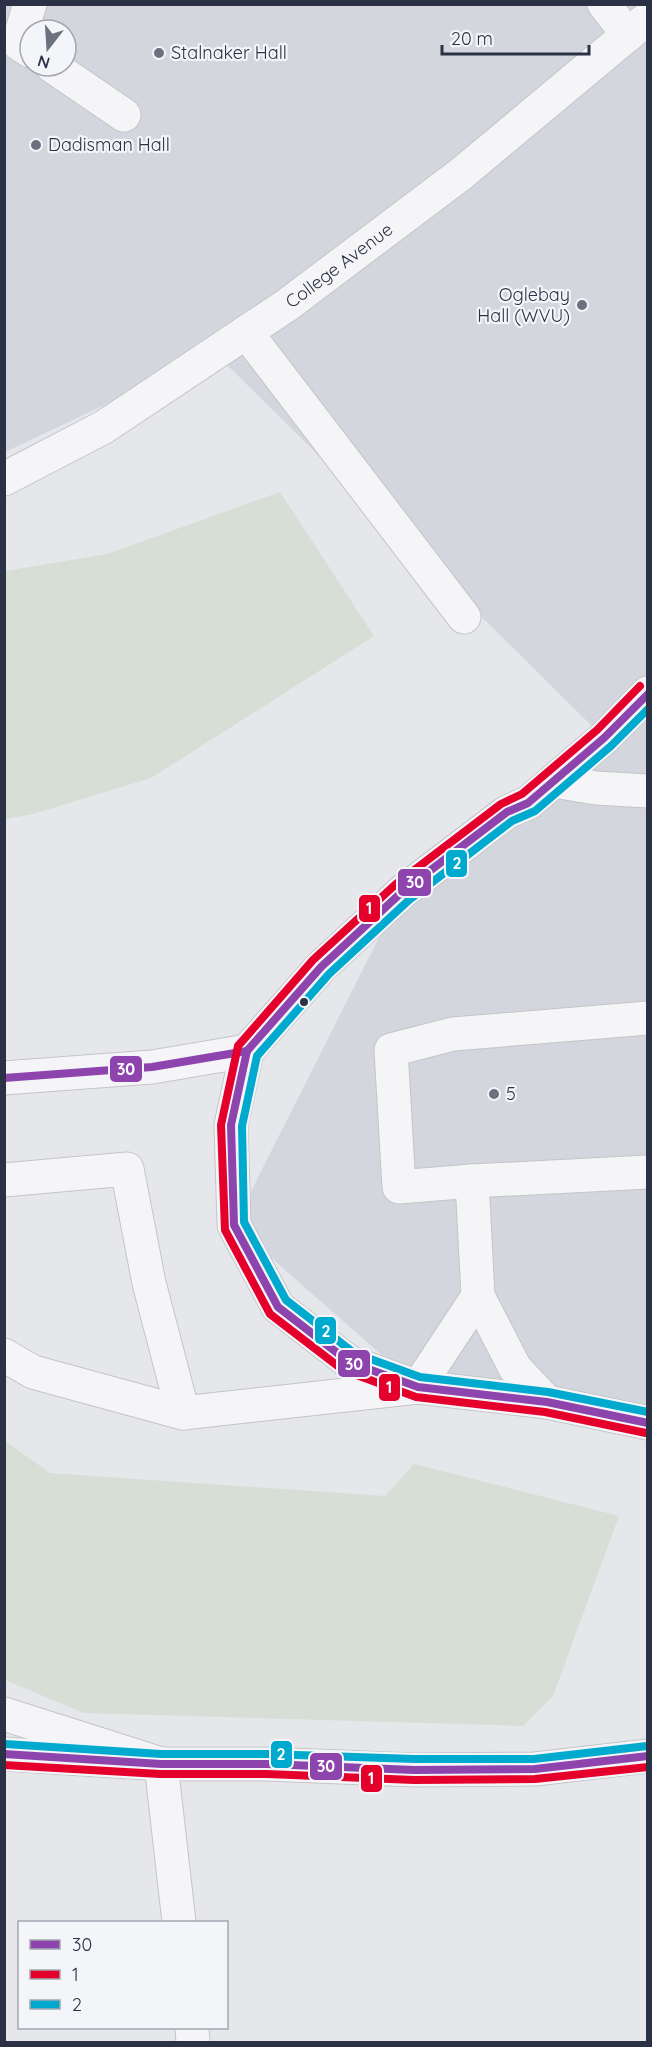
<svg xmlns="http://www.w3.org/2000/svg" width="652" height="2047" font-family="Quicksand,sans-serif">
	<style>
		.built { fill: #d4d6dd; fill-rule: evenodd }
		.green { fill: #d6ded5 }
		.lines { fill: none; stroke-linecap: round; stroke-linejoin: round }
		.minor-casing { stroke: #c4c5c8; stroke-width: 35 }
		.minor { stroke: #f5f5f7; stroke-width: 33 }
		.bus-1-casing { stroke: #f4f5f9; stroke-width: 12 }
		.bus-2-casing { stroke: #f4f5f9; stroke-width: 12 }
		.bus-3-casing { stroke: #f4f5f9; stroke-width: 12 }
		.bus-1 { stroke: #8e44ad; stroke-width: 8 }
		.bus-2 { stroke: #e4002b; stroke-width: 8 }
		.bus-3 { stroke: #00a9ce; stroke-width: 8 }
		.poi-dot { fill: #6c717f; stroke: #f4f5f9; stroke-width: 2 }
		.bus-dot { fill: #2b3245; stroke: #f4f5f9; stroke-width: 2 }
		.labels { text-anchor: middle; stroke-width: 4.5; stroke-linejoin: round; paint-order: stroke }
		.poi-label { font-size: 18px; fill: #2b3245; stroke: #f4f5f9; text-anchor: start }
		.street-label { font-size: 18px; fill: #2b3245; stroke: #f4f5f9 }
		.line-badge { stroke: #f4f5f9; stroke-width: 2 }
		.badge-label { font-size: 16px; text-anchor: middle; font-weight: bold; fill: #fff }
	</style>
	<rect width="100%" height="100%" fill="#e6e7ea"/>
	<path class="built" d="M4,5H647V1423L418,1387L234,1225L402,892L604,738L215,353L5,452ZM30,30H66V66H30Z"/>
	<g class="green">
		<path d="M280,492L374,636L151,778L33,814L5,819V571L107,554Z"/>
		<path d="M5,1441L50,1473L385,1496L414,1464L619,1516L553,1696L523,1726L84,1713L5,1680Z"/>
	</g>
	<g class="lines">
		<g class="minor-casing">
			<g id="minor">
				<path d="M604,4L628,35"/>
				<path d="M30,51L18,43L30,4"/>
				<path d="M52,66L124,115"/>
				<path d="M246,332L464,617"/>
				<path id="s1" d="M4,479L104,427L287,305L461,174L648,18"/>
				<path d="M648,693L604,738L528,803L507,812L402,892L321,967L247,1051L231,1125L234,1225L278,1307L349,1362L418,1387L547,1402L648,1423"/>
				<path d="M554,781L596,788L648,791"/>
				<path d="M648,1018L453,1034L391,1050L399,1187L472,1181L648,1172"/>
				<path d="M4,1078L152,1067L247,1051"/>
				<path d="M4,1180L127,1169L149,1283L183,1413"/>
				<path d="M472,1181L478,1296L515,1368L547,1402"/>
				<path d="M4,1355L33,1372L183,1413L418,1387L478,1296"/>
				<path d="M4,1714L161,1764L179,1922"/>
				<path d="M4,1754L161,1764H267L414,1770L535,1769L648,1756"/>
				<path d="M192,2028L193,2042"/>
			</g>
		</g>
		<use href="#minor" class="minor"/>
		<g class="bus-1-casing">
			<g id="bus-1">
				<path d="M648,694L604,738L528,803L507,812L402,892L321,967L247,1051L231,1125L234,1225L278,1307L349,1362L418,1387L547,1402L648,1423"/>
				<path d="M4,1078L152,1067L247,1051"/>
				<path d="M4,1754L161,1764H267L414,1770L535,1769L648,1756"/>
			</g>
		</g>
		<g class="bus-2-casing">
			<g id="bus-2">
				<path d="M640,686L597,730L522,794L501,804L396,884L313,960L238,1046L221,1125L225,1230L270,1314L343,1370L416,1397L545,1412L646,1433"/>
				<path d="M4,1765L160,1774H267L414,1780L535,1779L648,1767"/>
			</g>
		</g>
		<g class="bus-3-casing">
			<g id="bus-3">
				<path d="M648,709L611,746L535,811L512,821L409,900L329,974L257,1056L242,1126L244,1222L286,1300L354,1353L420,1377L548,1392L648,1412"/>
				<path d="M5,1744L161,1754H267L414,1759H534L647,1746"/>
			</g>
		</g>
		<use href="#bus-1" class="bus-1"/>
		<use href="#bus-2" class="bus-2"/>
		<use href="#bus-3" class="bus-3"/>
	</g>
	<g class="poi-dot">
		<circle cx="159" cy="53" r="6"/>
		<circle cx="36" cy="145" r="6"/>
		<circle cx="582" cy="305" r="6"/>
		<circle cx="494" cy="1094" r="6"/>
	</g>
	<circle class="bus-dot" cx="304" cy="1002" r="5"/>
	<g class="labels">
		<g class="poi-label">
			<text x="171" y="59">Stalnaker Hall</text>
			<text x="48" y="151">Dadisman Hall</text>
			<text x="570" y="301" text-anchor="end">Oglebay<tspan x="570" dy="21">Hall (WVU)</tspan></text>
			<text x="506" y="1100">5</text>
		</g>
		<g class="street-label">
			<text dy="6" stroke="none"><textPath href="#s1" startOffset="398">College Avenue</textPath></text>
		</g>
	</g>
	<g class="line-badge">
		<rect x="445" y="849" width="23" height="29" rx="6" fill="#00a9ce"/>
		<rect x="397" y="868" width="35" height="29" rx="6" fill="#8e44ad"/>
		<rect x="358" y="894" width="23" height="29" rx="6" fill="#e4002b"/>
		<rect x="109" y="1055" width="34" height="28" rx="6" fill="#8e44ad"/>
		<rect x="314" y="1316" width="23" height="29" rx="6" fill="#00a9ce"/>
		<rect x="337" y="1349" width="34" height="29" rx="6" fill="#8e44ad"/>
		<rect x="378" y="1373" width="23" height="29" rx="6" fill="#e4002b"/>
		<rect x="270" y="1740" width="23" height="29" rx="6" fill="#00a9ce"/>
		<rect x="309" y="1752" width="34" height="29" rx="6" fill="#8e44ad"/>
		<rect x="360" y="1764" width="23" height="29" rx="6" fill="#e4002b"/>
	</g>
	<g class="badge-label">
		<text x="457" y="869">2</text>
		<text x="415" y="888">30</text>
		<text x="369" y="914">1</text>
		<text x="126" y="1075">30</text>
		<text x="326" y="1337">2</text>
		<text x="354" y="1370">30</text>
		<text x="389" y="1393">1</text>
		<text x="281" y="1760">2</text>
		<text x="326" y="1772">30</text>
		<text x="371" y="1784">1</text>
	</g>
	<rect width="652" height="2047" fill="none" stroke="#2b3245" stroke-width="12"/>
	<rect x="18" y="1921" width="210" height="108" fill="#f4f5f9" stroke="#a4a7b1" stroke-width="1.5"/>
	<rect x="30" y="1940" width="30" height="9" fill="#8e44ad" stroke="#a4a7b1" stroke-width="1.5"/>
	<text x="72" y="1951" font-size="18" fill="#2b3245">30</text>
	<rect x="30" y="1970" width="30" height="9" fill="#e4002b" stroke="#a4a7b1" stroke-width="1.5"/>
	<text x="72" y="1981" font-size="18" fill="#2b3245">1</text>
	<rect x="30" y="2000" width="30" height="9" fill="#00a9ce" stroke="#a4a7b1" stroke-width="1.5"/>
	<text x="72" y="2011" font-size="18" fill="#2b3245">2</text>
	<g transform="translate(48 48) rotate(197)"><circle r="28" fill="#f4f5f9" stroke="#a4a7b1" stroke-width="1.5"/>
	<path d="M0-4.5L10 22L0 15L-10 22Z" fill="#6c717f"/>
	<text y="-9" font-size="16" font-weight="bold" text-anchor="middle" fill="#2b3245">N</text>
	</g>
	<path d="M442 45v9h147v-9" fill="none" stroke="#2b3245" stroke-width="3"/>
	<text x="451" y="45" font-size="18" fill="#2b3245" stroke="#f4f5f9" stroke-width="4.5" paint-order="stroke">20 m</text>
</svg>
